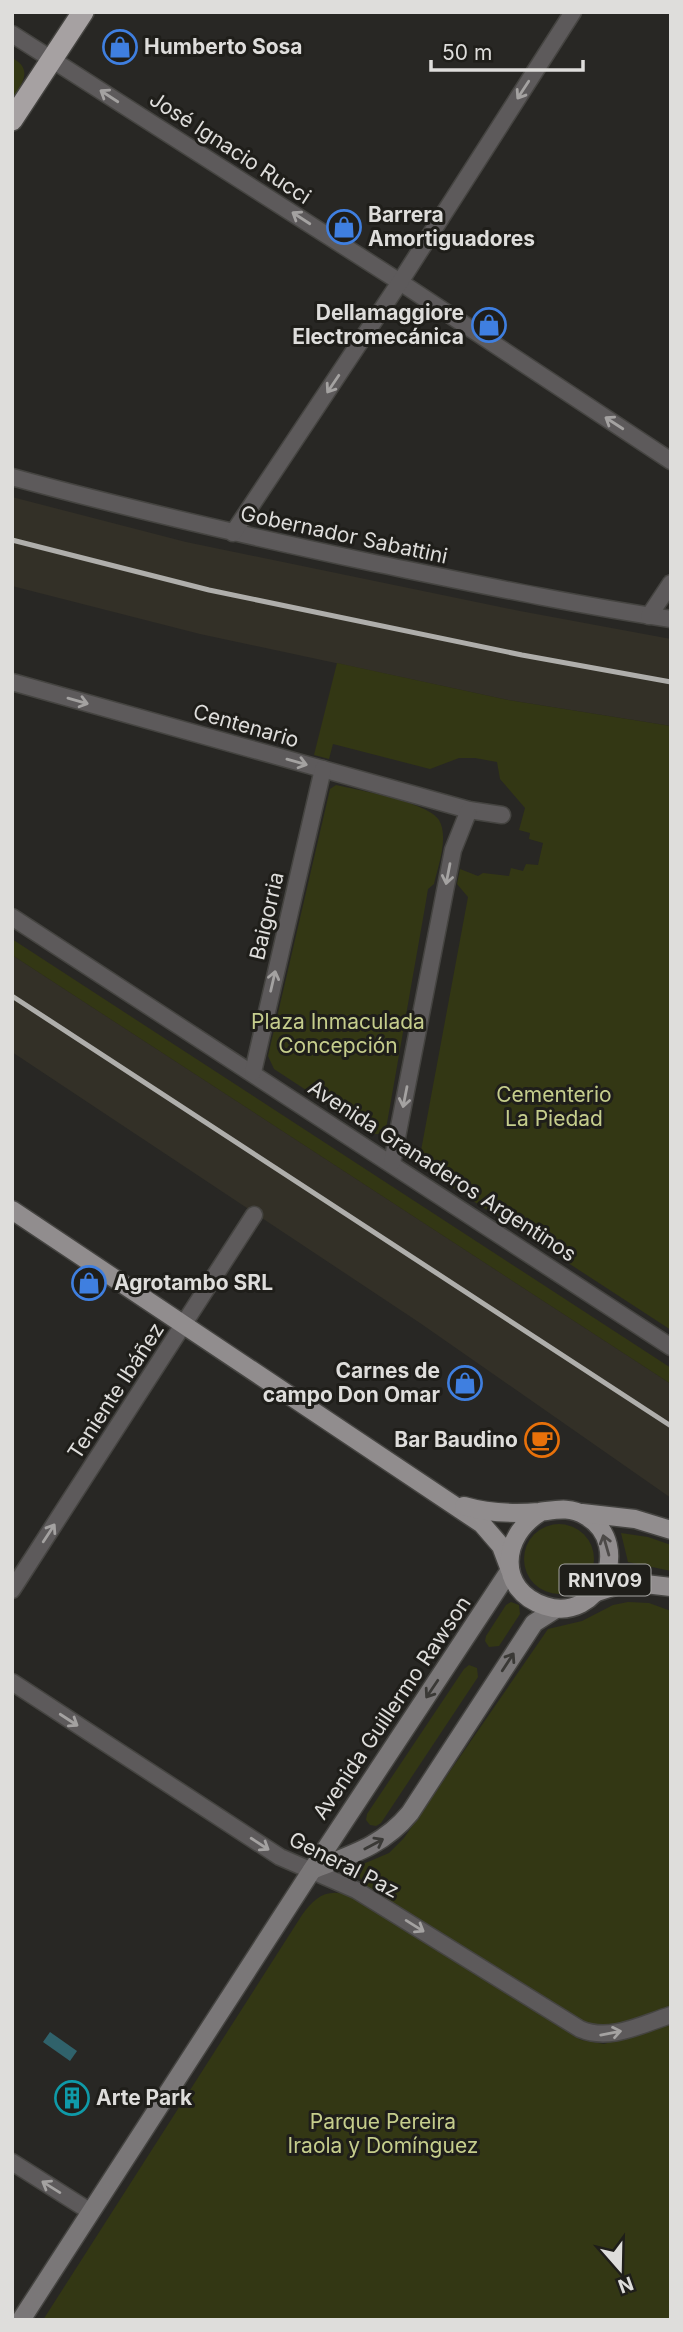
<svg xmlns="http://www.w3.org/2000/svg" width="683" height="2332" font-family="Inter,sans-serif">
	<style>
		.built { fill: #333027 }
		.green { fill: #333714 }
		.water { fill: #30626b }
		.lines { fill: none; stroke-linecap: round; stroke-linejoin: round }
		.street-casing { stroke: #454441; stroke-width: 19 }
		.secondary-casing { stroke: #454441; stroke-width: 21 }
		.primary-casing { stroke: #454441; stroke-width: 21 }
		.highway-casing { stroke: #454441; stroke-width: 24 }
		.street { stroke: #5d5a5b; stroke-width: 16 }
		.secondary { stroke: #7a7778; stroke-width: 18 }
		.primary { stroke: #918d8e; stroke-width: 18 }
		.highway { stroke: #a6a1a2; stroke-width: 21 }
		.rail { stroke: #afaeab; stroke-width: 5 }
		.oneway { stroke: #a4a2a1 }
		.oneway2 { stroke: #4d4a48 }
		.oneway3 { stroke: #3a3936 }
		.labels { text-anchor: middle; stroke-width: 6; stroke-linejoin: round; paint-order: stroke }
		.shield { fill: #1f1e1a; stroke: #a5a4a1; stroke-width: 2 }
		.shield-label { font-size: 19px; font-weight: bold; fill: #dedddb }
		.poi-label { font-size: 21px; font-weight: bold; fill: #dedddb; stroke: #1f1e1a; text-anchor: start }
		.street-label { font-size: 21px; fill: #dedddb; stroke: #1f1e1a }
		.park-label { font-size: 21px; fill: #c5cd8c; stroke: #1f1e1a }
	</style>
	<rect width="100%" height="100%" fill="#282724"/>
	<g class="built">
		<path d="M12,497L186,542L520,611L671,639V726L508,700L200,634L12,586Z"/>
		<path d="M12,955L671,1384V1498L420,1323L12,1052Z"/>
	</g>
	<g class="green">
		<path d="M12,58C34,69 22,84 12,100Z"/>
		<path d="M337,663L508,700L671,726V1330L421,1167L420,1156L468,897L457,884L460,869L478,876L483,873L509,876L511,868L523,871L526,864L538,865L543,843L529,839L530,833L519,830L525,808L500,779L497,762L475,758H459L430,769L333,744L329,759L314,755Z"/>
		<path d="M336,785C357,790 428,802 439,820C449,837 438,866 434,884L428,889L425,907L386,1129L379,1134H373L274,1069L268,1056L330,789Z"/>
		<path d="M12,939L671,1368V1384L12,955Z"/>
		<circle cx="559" cy="1559" r="35"/>
		<path d="M621,1533L648,1537L671,1545V1571L628,1562Z"/>
		<path d="M511,1602L519,1605L520,1614L499,1646L489,1647L485,1641L486,1636L506,1605Z"/>
		<path d="M628,1602L649,1603L671,1611V2320H43L302,1915C314,1898 326,1888 348,1895L581,2040L604,2044L651,2029L663,2009L608,2027L586,2023L365,1886C359,1879 357,1872 363,1864L389,1853L404,1838L548,1629L582,1621L613,1605Z"/>
		<path d="M469,1665L477,1668L478,1677L381,1823L376,1826L370,1825L366,1820L367,1814L464,1669Z"/>
	</g>
	<path class="water" d="M50,2032L77,2051L70,2061L43,2042Z"/>
	<g class="lines">
		<g class="street-casing">
			<g id="street">
				<path d="M12,34L400,282L671,461"/>
				<path d="M12,477C132,510 252,537 374,563C472,583 571,604 671,619"/>
				<path d="M233,533L400,282L573,12"/>
				<path d="M649,616L671,583"/>
				<path d="M12,682L469,810L502,815"/>
				<path d="M12,917L671,1347"/>
				<path d="M253,1072L323,769"/>
				<path d="M392,1163L453,850L469,810"/>
				<path d="M12,1590L254,1215"/>
				<path d="M12,1682L280,1857L356,1890L580,2029C610,2042 642,2024 671,2015"/>
				<path d="M12,2162L91,2212"/>
			</g>
		</g>
		<g class="secondary-casing">
			<g id="secondary">
				<path d="M312,1870C350,1855 383,1846 410,1813L534,1623L556,1609"/>
				<path d="M21,2320L312,1870L510,1570"/>
			</g>
		</g>
		<g class="primary-casing">
			<g id="primary">
				<path d="M12,1210L482,1524L501,1546L510,1570"/>
				<path d="M464,1506C488,1513 514,1514 539,1512C556,1510 569,1506 586,1516C635,1545 599,1624 545,1606C496,1590 501,1535 541,1512"/>
				<path d="M582,1513L635,1519L671,1530"/>
				<path d="M597,1592L628,1582L671,1587"/>
			</g>
		</g>
		<g class="highway-casing">
			<path id="highway" d="M12,120L83,12"/>
		</g>
		<use href="#street" class="street"/>
		<use href="#secondary" class="secondary"/>
		<use href="#primary" class="primary"/>
		<use href="#highway" class="highway"/>
		<g class="rail">
			<path d="M12,540L209,590L522,655L671,682"/>
			<path d="M12,996L671,1426"/>
		</g>
	</g>
	<defs><path id="oneway-shaft" d="M-6 0H5M1.5-3L5.5 0L1.5 3" fill="none" stroke-width="1.6" stroke-linecap="round" stroke-linejoin="round" transform="scale(1.75)"/></defs>
	<g class="oneway">
		<use href="#oneway-shaft" transform="translate(523 90) rotate(123)"/>
		<use href="#oneway-shaft" transform="translate(109 96) rotate(-147)"/>
		<use href="#oneway-shaft" transform="translate(301 218) rotate(-147)"/>
		<use href="#oneway-shaft" transform="translate(333 384) rotate(124)"/>
		<use href="#oneway-shaft" transform="translate(614 423) rotate(-147)"/>
		<use href="#oneway-shaft" transform="translate(78 701) rotate(16)"/>
		<use href="#oneway-shaft" transform="translate(297 762) rotate(16)"/>
		<use href="#oneway-shaft" transform="translate(448 874) rotate(101)"/>
		<use href="#oneway-shaft" transform="translate(273 981) rotate(-77)"/>
		<use href="#oneway-shaft" transform="translate(405 1097) rotate(101)"/>
		<use href="#oneway-shaft" transform="translate(49 1533) rotate(-57)"/>
		<use href="#oneway-shaft" transform="translate(69 1720) rotate(33)"/>
		<use href="#oneway-shaft" transform="translate(260 1844) rotate(33)"/>
		<use href="#oneway-shaft" transform="translate(415 1926) rotate(32)"/>
		<use href="#oneway-shaft" transform="translate(611 2033) rotate(-11)"/>
		<use href="#oneway-shaft" transform="translate(51 2187) rotate(-148)"/>
	</g>
	<use class="oneway2" href="#oneway-shaft" transform="translate(606 1545) rotate(-106)"/>
	<g class="oneway3">
		<use href="#oneway-shaft" transform="translate(508 1662) rotate(-57)"/>
		<use href="#oneway-shaft" transform="translate(432 1689) rotate(124)"/>
		<use href="#oneway-shaft" transform="translate(374 1844) rotate(-28)"/>
	</g>
	<defs>
		<g id="shop-ring" transform="scale(1.75)"><circle r="9.5" fill="#1f1e1a" stroke="#3f7fe0" stroke-width="1.5"/><path d="M-5-2.5h2.3a2.7 3.5 0 0 1 5.4 0H5L5.5 6h-11ZM-1.5-2.5h3a1.5 2.3 0 0 0-3 0Z" fill="#3f7fe0"/></g>
		<g id="cafe-ring" transform="scale(1.75)"><circle r="9.5" fill="#1f1e1a" stroke="#e8710a" stroke-width="1.5"/><path d="M-5.5-4.5H6V0H3Q3 3.5 0 3.5H-2.5Q-5.5 3.5-5.5 0ZM3-3.2v2h1.7v-2ZM-6 4.5H4V6H-6Z" fill="#e8710a"/></g>
		<g id="building-ring" transform="scale(1.75)"><circle r="9.5" fill="#1f1e1a" stroke="#0f9aa8" stroke-width="1.5"/><path d="M-4-6H4V6H1V3H-1V6H-4ZM-2.5-4.3h1.7v1.8h-1.7ZM.8-4.3h1.7v1.8H.8ZM-2.5-1h1.7V.8h-1.7ZM.8-1h1.7V.8H.8Z" fill="#0f9aa8"/></g>
	</defs>
	<g fill-rule="evenodd">
		<use href="#shop-ring" x="120" y="47"/>
		<use href="#shop-ring" x="344" y="227"/>
		<use href="#shop-ring" x="489" y="325"/>
		<use href="#shop-ring" x="89" y="1283"/>
		<use href="#shop-ring" x="465" y="1383"/>
		<use href="#cafe-ring" x="542" y="1440"/>
		<use href="#building-ring" x="72" y="2098"/>
	</g>
	<g class="labels">
		<rect class="shield" x="559.5" y="1564.5" width="91" height="31" rx="5"/>
		<g class="shield-label">
			<text x="605" y="1587">RN1V09</text>
		</g>
		<g class="poi-label">
			<text x="144" y="54">Humberto Sosa</text>
			<text x="368" y="222">Barrera<tspan x="368" dy="24">Amortiguadores</tspan></text>
			<text x="464" y="320" text-anchor="end">Dellamaggiore<tspan x="464" dy="24">Electromecánica</tspan></text>
			<text x="114" y="1290">Agrotambo SRL</text>
			<text x="440" y="1378" text-anchor="end">Carnes de<tspan x="440" dy="24">campo Don Omar</tspan></text>
			<text x="518" y="1447" text-anchor="end">Bar Baudino</text>
			<text x="96" y="2105">Arte Park</text>
		</g>
		<g class="street-label">
			<text transform="translate(230 148) rotate(33)" y="7">José Ignacio Rucci</text>
			<text transform="translate(344 535) rotate(12)" y="7">Gobernador Sabattini</text>
			<text transform="translate(246 726) rotate(16)" y="7">Centenario</text>
			<text transform="translate(267 916) rotate(-77)" y="7">Baigorria</text>
			<text transform="translate(442 1171) rotate(33)" y="7">Avenida Granaderos Argentinos</text>
			<text transform="translate(116 1391) rotate(-57)" y="7">Teniente Ibáñez</text>
			<text transform="translate(392 1708) rotate(-56)" y="7">Avenida Guillermo Rawson</text>
			<text transform="translate(344 1865) rotate(27)" y="7">General Paz</text>
		</g>
		<g class="park-label">
			<text x="338" y="1029">Plaza Inmaculada<tspan x="338" dy="24">Concepción</tspan></text>
			<text x="554" y="1102">Cementerio<tspan x="554" dy="24">La Piedad</tspan></text>
			<text x="383" y="2129">Parque Pereira<tspan x="383" dy="24">Iraola y Domínguez</tspan></text>
		</g>
	</g>
	<rect width="683" height="2332" fill="none" stroke="#dedddb" stroke-width="28"/>
	<g transform="translate(620 2269) rotate(160)" stroke="#1f1e1a" stroke-width="5" paint-order="stroke">
	<path d="M0-5L12 26L0 18L-12 26Z" fill="#dedddb"/>
	<text y="-10" font-size="19" font-weight="bold" text-anchor="middle" fill="#dedddb">N</text>
	</g>
	<path d="M431 60v10h152v-10" fill="none" stroke="#dedddb" stroke-width="3.5"/>
	<text x="442" y="60" font-size="21" fill="#dedddb" stroke="#1f1e1a" stroke-width="5" paint-order="stroke">50 m</text>
</svg>
